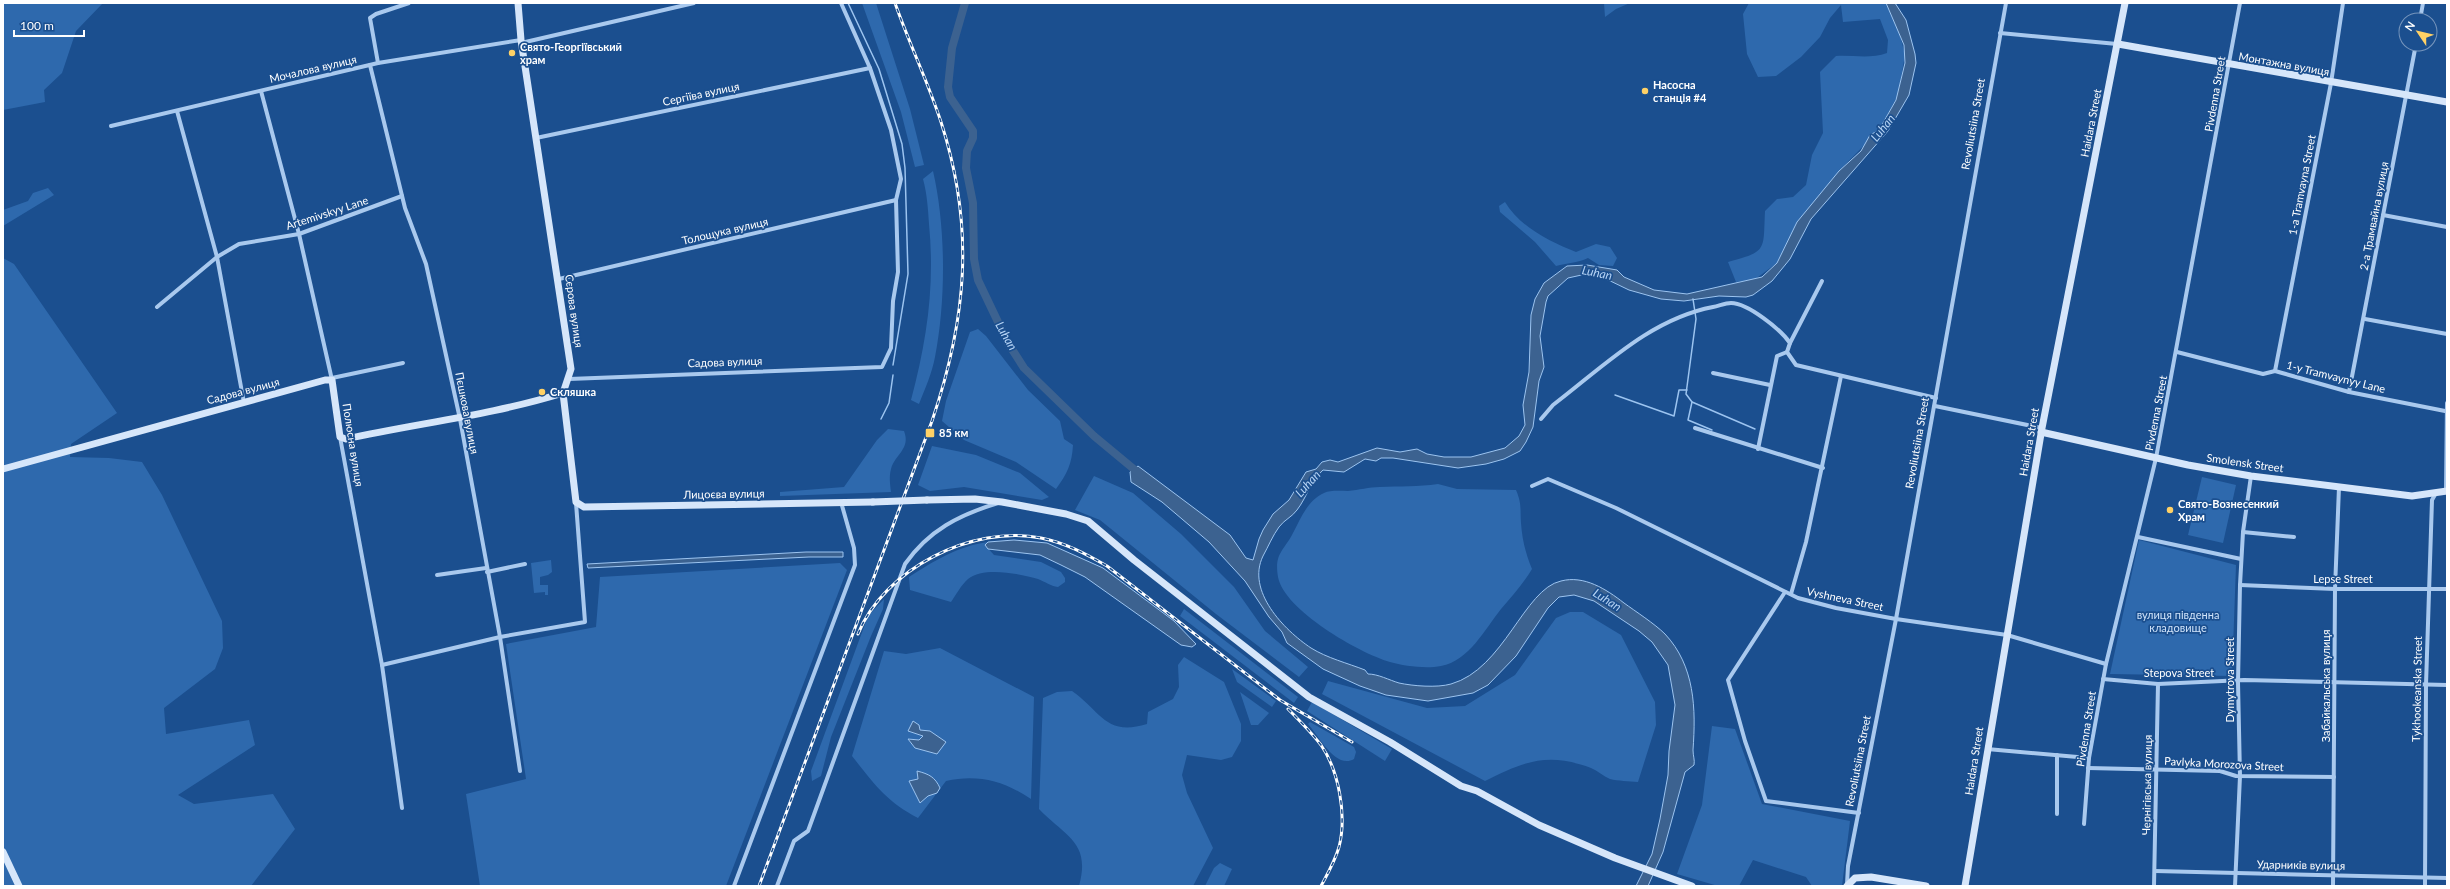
<svg xmlns="http://www.w3.org/2000/svg" width="2450" height="889" font-family="Lato,sans-serif">
	<style>
		.green { fill: #2e69ad }
		.water { fill: #3c6290; stroke: #9cc4f0 }
		.lines { fill: none; stroke-linecap: round; stroke-linejoin: round }
		.stream { stroke: #9cc4f0; stroke-width: 1.5 }
		.river { stroke: #3c6290; stroke-width: 8 }
		.street { stroke: #a9c9ee; stroke-width: 4 }
		.secondary { stroke: #d6e6fa; stroke-width: 7 }
		.rail-casing { stroke: #fff; stroke-width: 3 }
		.rail { stroke: #1b4f8f; stroke-width: 1.5; stroke-dasharray: 4.5; stroke-linecap: butt }
		.secondary-bridge { stroke: #d6e6fa; stroke-width: 7 }
		.poi-dot { fill: #ffd166; stroke: #1b4f8f; stroke-width: 1.5 }
		.labels { text-anchor: middle; stroke-width: 3.5; stroke-linejoin: round; paint-order: stroke }
		.poi-label { font-size: 11px; font-weight: bold; fill: #fff; stroke: #1b4f8f; text-anchor: start }
		.street-label { font-size: 11px; fill: #fff; stroke: #1b4f8f }
		.park-label { font-size: 11px; fill: #cfe3fa; stroke: #1b4f8f }
		.water-label { font-size: 12px; font-style: italic; fill: #b5d3f5; stroke: #1b4f8f }
	</style>
	<rect width="100%" height="100%" fill="#1b4f8f"/>
	<g class="green">
		<path d="M3,3H103L76,31L62,73L44,90L45,102L3,110Z"/>
		<path d="M862,3H876L910,109L924,165L915,167L901,112Z"/>
		<path d="M1604,3H1630L1616,9L1605,17Z"/>
		<path d="M1749,3H1886L1898,27L1905,55L1898,95L1879,130L1839,171L1786,245L1777,263L1754,280L1736,282L1728,262C1768,251 1763,251 1765,211L1777,199L1793,197L1806,185L1812,155L1823,133L1820,72L1836,56C1853,55 1871,59 1887,53L1888,40L1880,19L1843,22L1841,5L1830,18L1820,37L1801,57L1776,76L1758,77L1747,54L1743,14Z"/>
		<path d="M933,171C946,227 946,301 935,357C932,373 925,389 919,404L911,400C927,340 935,286 929,224C928,208 927,194 923,179Z"/>
		<path d="M48,188L54,195L3,226V210L28,201L33,193Z"/>
		<path d="M1505,202C1519,226 1550,242 1576,252L1596,244L1610,247L1617,258L1613,266L1599,265L1588,258C1577,263 1567,263 1556,266L1535,242L1500,212L1499,206Z"/>
		<path d="M3,258L14,264L117,413L71,444L70,457L109,458L142,462L162,495L222,621L223,648L215,669L164,708L166,734L249,720L255,745L178,795L194,804L273,794L295,829L251,886H3Z"/>
		<path d="M978,329L986,336L1028,390L1060,421L1064,439L1073,445C1072,464 1067,474 1056,489L1016,462L964,440L942,421L946,401L970,332Z"/>
		<path d="M888,429L904,431C911,449 895,454 891,469C889,476 890,484 891,492L780,496V492L844,487L877,440Z"/>
		<path d="M932,446L976,455L1020,473L1049,497L1042,500L964,487L930,491L918,485Z"/>
		<path d="M1094,476L1133,493L1181,534L1234,587L1265,631L1308,667L1299,677L1216,614L1100,520L1075,510Z"/>
		<path d="M2202,477L2236,485L2223,543L2188,535Z"/>
		<path d="M1438,484L1457,489L1516,490C1522,504 1520,509 1521,523C1522,539 1526,555 1532,569C1523,584 1512,596 1501,609C1485,629 1469,661 1441,666C1426,669 1404,666 1390,662C1359,653 1284,610 1278,577C1274,553 1284,551 1293,533C1301,518 1307,501 1324,493C1330,490 1340,491 1348,491C1359,490 1369,487 1380,487C1400,486 1418,487 1438,484Z"/>
		<path d="M2139,540L2236,565L2232,676L2110,674Z"/>
		<path d="M988,542L985,545L994,555L1041,562L1061,572L1065,578V582L1058,587C1050,586 1046,582 1038,579C1021,574 984,566 968,579C961,585 956,595 951,602L910,590L909,577C934,561 958,546 988,542Z"/>
		<path d="M551,560L552,572L548,575L540,577V585H548V595H545V592L534,593L531,563Z"/>
		<path d="M840,563L847,570L726,886H480L466,794L526,779L506,644L596,627L600,577Z"/>
		<path d="M884,599L883,609L871,636L831,737L821,776L812,781L811,771L868,616Z"/>
		<path d="M1184,609L1298,697L1294,703L1180,616Z"/>
		<path d="M1570,612H1583L1621,635L1655,702L1656,725L1638,782C1629,781 1618,781 1610,779C1603,776 1598,771 1591,768C1548,752 1525,761 1485,781L1322,694L1328,681L1427,708L1465,706L1515,675L1556,618Z"/>
		<path d="M940,648L1034,697L1031,799C1004,781 978,774 946,781L918,818C887,802 874,784 852,756L884,651L906,654Z"/>
		<path d="M1184,657L1224,682L1241,724V741L1232,757L1221,760L1187,755L1182,775L1187,793L1213,848L1193,886H1079C1091,842 1066,837 1039,809L1043,698L1057,692L1072,691C1100,710 1105,737 1147,724L1148,712L1173,699L1179,687L1178,665Z"/>
		<path d="M1232,669L1276,701L1272,707L1237,682Z"/>
		<path d="M1240,692L1269,713L1258,725H1251Z"/>
		<path d="M1312,702L1392,749L1385,761L1307,711Z"/>
		<path d="M1310,722L1354,747L1356,752L1354,759C1336,770 1318,735 1308,724Z"/>
		<path d="M1712,726L1735,729L1762,804L1850,821L1842,886H1812L1806,877L1753,860L1739,886H1718L1677,874L1702,805Z"/>
		<path d="M1220,863L1232,869L1224,886H1205L1214,868Z"/>
	</g>
	<g class="water">
		<path d="M1886,3H1895L1906,20L1915,54L1916,63L1909,95L1888,131L1811,219L1790,259L1772,281L1753,295L1746,297L1719,296L1684,301L1661,299L1629,290L1600,276L1586,274L1568,278L1548,296L1546,302L1540,336L1544,367L1539,381L1533,427L1526,442L1520,451L1504,459L1486,464L1458,468L1393,458H1381L1376,461L1365,459L1344,472L1323,470C1310,482 1307,497 1297,510C1292,517 1284,520 1279,527C1273,535 1268,547 1263,556C1246,591 1284,630 1311,648C1327,658 1347,663 1365,670L1368,674C1378,674 1389,680 1399,683C1413,686 1437,688 1451,684C1504,669 1524,589 1561,581C1584,575 1606,589 1624,603C1635,611 1655,624 1665,634C1695,666 1696,709 1693,750C1693,756 1695,760 1694,765L1685,772L1663,852L1648,886H1636L1652,854L1660,819L1668,775L1669,751L1675,705L1668,665L1652,642L1639,631L1594,601L1574,595L1559,597L1548,608L1516,656L1488,685L1473,693L1428,701L1386,695L1360,686L1323,669L1287,643L1282,632L1269,617L1245,581L1209,542L1162,502L1131,482L1130,472L1138,466L1230,535L1246,558L1253,560L1259,539L1263,530L1273,514L1289,500L1306,472L1316,469L1322,462L1330,460L1338,462L1377,448L1400,452L1417,449L1427,454L1444,457H1471L1505,448L1519,436L1525,425L1523,405L1529,372L1531,315L1535,299L1544,283L1567,266L1587,265L1617,270L1624,277L1654,290L1687,294L1762,277L1777,263L1797,222L1839,171L1861,151L1870,135L1879,130L1896,100L1905,63L1904,45Z"/>
		<path d="M1014,540L1047,543L1103,568L1174,621L1196,644L1192,647L1181,645L1085,577L1061,565L1040,555L988,549L985,545L988,542Z"/>
		<path d="M806,552H843V557H809L588,568L587,564Z"/>
		<path d="M913,721L919,725L920,730L930,731L946,742L937,754L915,748L908,739L919,740L923,736L908,731Z"/>
		<path d="M917,771C929,774 935,777 940,788L937,793L928,796L920,803L909,781L918,779Z"/>
	</g>
	<g class="lines">
		<g class="stream">
			<path d="M848,3L879,69L902,144L905,168L908,274L893,365"/>
			<path d="M1693,299L1696,319L1686,394L1692,402L1755,429"/>
			<path d="M1615,395L1674,416L1679,390H1687"/>
			<path d="M1692,402L1688,420L1712,430"/>
			<path d="M881,419L889,403L893,375"/>
		</g>
		<path class="river" d="M965,3L952,48L948,87L950,97L973,131V138L967,151L966,168L973,203L974,259L978,280L1008,343L1024,368L1094,436L1141,475"/>
		<g class="street">
			<path d="M2420,20L2423,3"/>
			<path d="M2000,33L2117,44"/>
			<path d="M521,43L694,3"/>
			<path d="M378,63L370,18L376,14L409,3"/>
			<path d="M370,65L405,208L426,264L460,419L500,637L520,771"/>
			<path d="M261,91L299,234L332,380"/>
			<path d="M177,111L217,257L244,403"/>
			<path d="M111,126L378,63L521,40"/>
			<path d="M536,138L870,68"/>
			<path d="M2383,215L2447,227"/>
			<path d="M559,279L896,200"/>
			<path d="M157,307L217,257L239,244L299,234L402,196"/>
			<path d="M2365,319L2447,334"/>
			<path d="M1790,343L1822,281"/>
			<path d="M2177,352L2263,374L2275,371L2349,392L2445,411"/>
			<path d="M2275,371L2331,83L2343,3"/>
			<path d="M1713,373L1770,385"/>
			<path d="M332,378L403,363"/>
			<path d="M569,379L882,367L891,348L893,301L898,272L896,200L901,179L891,130L870,68L841,3"/>
			<path d="M2349,392L2416,44"/>
			<path d="M1935,406L2042,428"/>
			<path d="M1541,419L1553,405C1603,367 1650,319 1713,307C1719,306 1725,303 1731,303C1748,303 1781,330 1790,343L1787,352L1796,365L1936,398"/>
			<path d="M1695,428L1823,468"/>
			<path d="M340,437L382,665L402,808"/>
			<path d="M1758,449L1777,356L1787,352"/>
			<path d="M1532,486L1548,479L1616,508L1798,598L1836,608L1896,619L2007,635L2106,664"/>
			<path d="M2446,492L2447,403"/>
			<path d="M2243,532L2294,537"/>
			<path d="M2138,537L2241,559"/>
			<path d="M487,572L525,564"/>
			<path d="M437,575L486,568"/>
			<path d="M2240,585L2335,589H2447"/>
			<path d="M1785,592L1728,680L1745,741L1766,801L1859,813"/>
			<path d="M1791,594L1806,542L1841,376"/>
			<path d="M382,665L500,637L585,622L576,503"/>
			<path d="M2103,679L2158,684L2244,680L2447,685"/>
			<path d="M1987,749L2089,758"/>
			<path d="M2057,755V814"/>
			<path d="M2088,768L2220,771L2236,776L2334,777"/>
			<path d="M2084,824L2089,758L2106,664L2156,458L2240,3"/>
			<path d="M2155,871L2447,878"/>
			<path d="M1847,884L1848,866L1896,619L2006,3"/>
			<path d="M734,886L855,565L854,548L841,502"/>
			<path d="M777,886L794,841L808,831L905,564C929,530 959,515 998,503"/>
			<path d="M2154,886L2158,684"/>
			<path d="M2235,886L2240,776L2238,682L2240,585L2243,532L2251,476"/>
			<path d="M2333,886L2335,589L2339,487"/>
			<path d="M2425,886L2426,685L2432,500L2436,493"/>
		</g>
		<g class="secondary">
			<path d="M518,3L521,40L571,369L563,393L576,502L584,507L873,502"/>
			<path d="M2118,44L2447,102"/>
			<path d="M2041,432L2188,465L2251,476L2412,496L2447,491"/>
			<path d="M3,469L325,380H332L340,437L346,439C419,423 492,415 563,393"/>
			<path d="M927,500L975,499L1002,502L1066,514L1088,521L1134,560L1309,697L1390,742L1461,786L1477,791L1539,825L1615,858L1692,886"/>
			<path d="M3,852L19,886"/>
			<path d="M1847,886L1855,878L1871,877L1926,886"/>
			<path d="M1965,886L2042,428L2125,3"/>
		</g>
		<g class="rail-casing">
			<g id="rail">
				<path d="M858,634C884,569 973,524 1041,538C1066,543 1086,554 1107,566L1280,700L1352,742"/>
				<path d="M1288,709C1299,720 1311,732 1321,745C1339,771 1347,816 1339,847C1335,861 1328,873 1321,886"/>
				<path d="M759,886L932,421C967,318 975,227 941,122C928,82 909,43 895,3"/>
			</g>
		</g>
		<use href="#rail" class="rail"/>
		<path class="secondary-bridge" d="M873,502L927,500"/>
	</g>
	<g class="poi-dot">
		<circle cx="512" cy="53" r="4"/>
		<circle cx="1645" cy="91" r="4"/>
		<circle cx="542" cy="392" r="4"/>
		<rect x="925" y="428" width="10" height="10" rx="2"/>
		<circle cx="2170" cy="510" r="4"/>
	</g>
	<g class="labels">
		<g class="poi-label">
			<text x="520" y="51">Свято-Георгіївський<tspan x="520" dy="13">храм</tspan></text>
			<text x="1653" y="89">Насосна<tspan x="1653" dy="13">станція #4</tspan></text>
			<text x="550" y="396">Скляшка</text>
			<text x="939" y="437">85 км</text>
			<text x="2178" y="508">Свято-Вознесенкий<tspan x="2178" dy="13">Храм</tspan></text>
		</g>
		<g class="street-label">
			<text transform="translate(2284 64) rotate(10)" y="4">Монтажна вулиця</text>
			<text transform="translate(313 69) rotate(-13)" y="4">Мочалова вулиця</text>
			<text transform="translate(701 94) rotate(-12)" y="4">Сергіїва вулиця</text>
			<text transform="translate(2215 94) rotate(-80)" y="4">Pivdenna Street</text>
			<text transform="translate(2091 123) rotate(-79)" y="4">Haidara Street</text>
			<text transform="translate(1973 124) rotate(-80)" y="4">Revoliutsiina Street</text>
			<text transform="translate(2302 185) rotate(-79)" y="4">1-a Tramvayna Street</text>
			<text transform="translate(327 213) rotate(-18)" y="4">Artemivskyy Lane</text>
			<text transform="translate(2374 216) rotate(-79)" y="4">2-а Трамвайна вулиця</text>
			<text transform="translate(725 231) rotate(-13)" y="4">Толощука вулиця</text>
			<text transform="translate(574 311) rotate(82)" y="4">Сєрова вулиця</text>
			<text transform="translate(725 362) rotate(-2)" y="4">Садова вулиця</text>
			<text transform="translate(2336 377) rotate(14)" y="4">1-y Tramvaynyy Lane</text>
			<text transform="translate(243 391) rotate(-15)" y="4">Садова вулиця</text>
			<text transform="translate(467 413) rotate(79)" y="4">Пєшкова вулиця</text>
			<text transform="translate(2156 413) rotate(-79)" y="4">Pivdenna Street</text>
			<text transform="translate(2029 442) rotate(-80)" y="4">Haidara Street</text>
			<text transform="translate(1917 443) rotate(-80)" y="4">Revoliutsiina Street</text>
			<text transform="translate(353 445) rotate(81)" y="4">Полюсна вулиця</text>
			<text transform="translate(2245 463) rotate(8)" y="4">Smolensk Street</text>
			<text transform="translate(724 494) rotate(-1)" y="4">Лицоєва вулиця</text>
			<text x="2343" y="583">Lepse Street</text>
			<text transform="translate(1845 599) rotate(12)" y="4">Vyshneva Street</text>
			<text x="2179" y="677">Stepova Street</text>
			<text transform="translate(2230 680) rotate(-90)" y="4">Dymytrova Street</text>
			<text transform="translate(2326 686) rotate(-90)" y="4">Забайкальська вулиця</text>
			<text transform="translate(2417 689) rotate(-89)" y="4">Tykhookeanska Street</text>
			<text transform="translate(2086 729) rotate(-81)" y="4">Pivdenna Street</text>
			<text transform="translate(1858 761) rotate(-79)" y="4">Revoliutsiina Street</text>
			<text transform="translate(1974 761) rotate(-81)" y="4">Haidara Street</text>
			<text transform="translate(2224 764) rotate(3)" y="4">Pavlyka Morozova Street</text>
			<text transform="translate(2147 785) rotate(-89)" y="4">Чернігівська вулиця</text>
			<text transform="translate(2301 865) rotate(1)" y="4">Ударників вулиця</text>
		</g>
		<g class="park-label">
			<text x="2178" y="619">вулиця південна<tspan x="2178" dy="13">кладовище</tspan></text>
		</g>
		<g class="water-label">
			<text transform="translate(1883 128) rotate(-52)" y="4">Luhan</text>
			<text transform="translate(1597 273) rotate(11)" y="4">Luhan</text>
			<text transform="translate(1006 336) rotate(60)" y="4">Luhan</text>
			<text transform="translate(1308 484) rotate(-48)" y="4">Luhan</text>
			<text transform="translate(1607 600) rotate(32)" y="4">Luhan</text>
		</g>
	</g>
	<rect width="2450" height="889" fill="none" stroke="#ffffff" stroke-width="8"/>
	<g transform="translate(2418 32) rotate(305)"><circle r="19" fill="#1b4f8f" stroke="#7695bc"/>
	<path d="M0-3L7 15L0 10L-7 15Z" fill="#ffd166"/>
	<text y="-6" font-size="11" font-weight="bold" text-anchor="middle" fill="#ffffff">N</text>
	</g>
	<path d="M14 30v6h70v-6" fill="none" stroke="#ffffff" stroke-width="2"/>
	<text x="20" y="30" font-size="12" fill="#ffffff" stroke="#1b4f8f" stroke-width="3" paint-order="stroke">100 m</text>
</svg>
